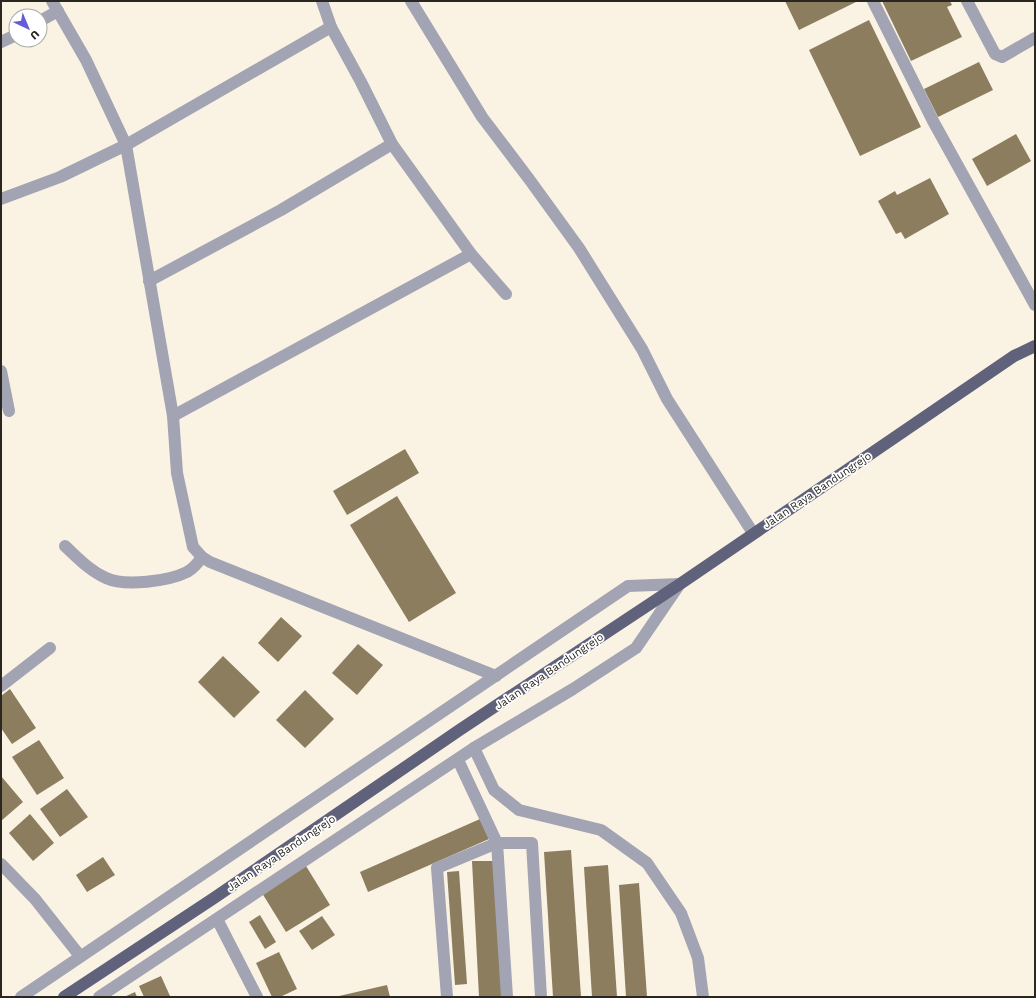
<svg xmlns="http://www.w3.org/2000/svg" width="1036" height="998" font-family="'Work Sans',sans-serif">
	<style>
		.building { fill: #8c7d5e }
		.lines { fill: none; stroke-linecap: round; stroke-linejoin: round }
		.minor { stroke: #a3a4b3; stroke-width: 12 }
		.major { stroke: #60627c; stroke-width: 12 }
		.labels { text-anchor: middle; stroke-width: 3.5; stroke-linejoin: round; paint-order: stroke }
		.street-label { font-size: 11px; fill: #2a2721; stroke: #fff }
	</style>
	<rect width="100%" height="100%" fill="#faf3e4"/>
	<g class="building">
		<path d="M785,1H858L799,30Z"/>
		<path d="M882,1H950L952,5L947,7L962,37L911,61Z"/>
		<path d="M869,20L921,127L860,156L809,50Z"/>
		<path d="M979,62L993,90L938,117L924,89Z"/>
		<path d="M1016,134L1031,161L987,186L972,159Z"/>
		<path d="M930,178L949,214L905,239L901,232L896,234L878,201L895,191L897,195Z"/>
		<path d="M405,449L419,473L347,515L333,491Z"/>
		<path d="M397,496L456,593L409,622L350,525Z"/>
		<path d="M281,617L302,636L278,662L258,643Z"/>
		<path d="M358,644L383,665L357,695L332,673Z"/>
		<path d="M223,656L260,692L234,718L198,682Z"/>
		<path d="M10,689L36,728L12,744L1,728V696Z"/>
		<path d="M305,690L334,719L305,748L276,720Z"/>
		<path d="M39,740L64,778L37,795L12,757Z"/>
		<path d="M1,776L23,802L1,821Z"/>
		<path d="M67,789L88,817L60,837L40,809Z"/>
		<path d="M30,814L54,843L33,861L9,833Z"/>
		<path d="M480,819L489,839L368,892L360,872Z"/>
		<path d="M571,850L581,997H553L544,852Z"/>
		<path d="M103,857L115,875L87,892L76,875Z"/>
		<path d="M472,861H496L503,997H479Z"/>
		<path d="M608,865L617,997H592L584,867Z"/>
		<path d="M306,866L330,905L286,932L262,893Z"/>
		<path d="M459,871L467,984L455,985L447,872Z"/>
		<path d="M639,883L647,997H626L619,885Z"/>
		<path d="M260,915L276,942L265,949L249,922Z"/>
		<path d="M322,916L335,935L312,950L299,931Z"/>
		<path d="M279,952L297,989L280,997H272L256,963Z"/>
		<path d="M161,976L170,996L144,997L139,986Z"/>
		<path d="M387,985L390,997H339V996Z"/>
		<path d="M135,992L137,997H124Z"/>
	</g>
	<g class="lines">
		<g class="minor">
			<path d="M52,1L86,60L126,145L173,416L177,473L193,547L202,557L210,562L496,676"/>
			<path d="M322,1L331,27L361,82L392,144L471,254L506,294"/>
			<path d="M411,1L482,117L529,179L579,248L642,349L667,399L753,533"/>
			<path d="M873,1L933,121L1035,305"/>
			<path d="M967,1L995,54L1002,57L1035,38"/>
			<path d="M40,21L58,11"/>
			<path d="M1,42L16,35"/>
			<path d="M1,199L60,177L126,145L331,27"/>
			<path d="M149,281L281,210L392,144"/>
			<path d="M1,371L9,411"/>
			<path d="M173,416L471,254"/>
			<path d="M65,546C78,558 90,571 106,578C125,587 169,581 187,572C194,568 198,563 202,557"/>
			<path d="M1,686L50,648"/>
			<path d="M474,748L494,790L519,810L601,830L647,863L681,913L698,958L703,997"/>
			<path d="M458,760L497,843L507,997"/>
			<path d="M1,864L35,899L80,956"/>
			<path d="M217,919L257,997"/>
			<path d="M21,997L628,586L680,584"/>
			<path d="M99,997L474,748L573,689L636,648L679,585"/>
			<path d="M447,997L437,868L497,843H532L541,997"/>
		</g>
		<path class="major" d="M64,997L214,898L461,729L680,584L1014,356L1035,346"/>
	</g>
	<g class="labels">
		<g class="street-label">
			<text transform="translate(817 490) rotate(-34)" y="4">Jalan Raya Bandungrejo</text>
			<text transform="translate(549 671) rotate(-34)" y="4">Jalan Raya Bandungrejo</text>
			<text transform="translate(281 853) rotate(-34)" y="4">Jalan Raya Bandungrejo</text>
		</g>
	</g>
	<rect width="1036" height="998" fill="none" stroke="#2a2721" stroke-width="4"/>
	<g transform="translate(28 28) rotate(136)"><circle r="19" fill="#ffffff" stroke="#aaa9a6"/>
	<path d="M0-3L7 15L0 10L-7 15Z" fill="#645dd6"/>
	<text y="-6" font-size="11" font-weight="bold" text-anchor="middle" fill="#2a2721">U</text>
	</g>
</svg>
